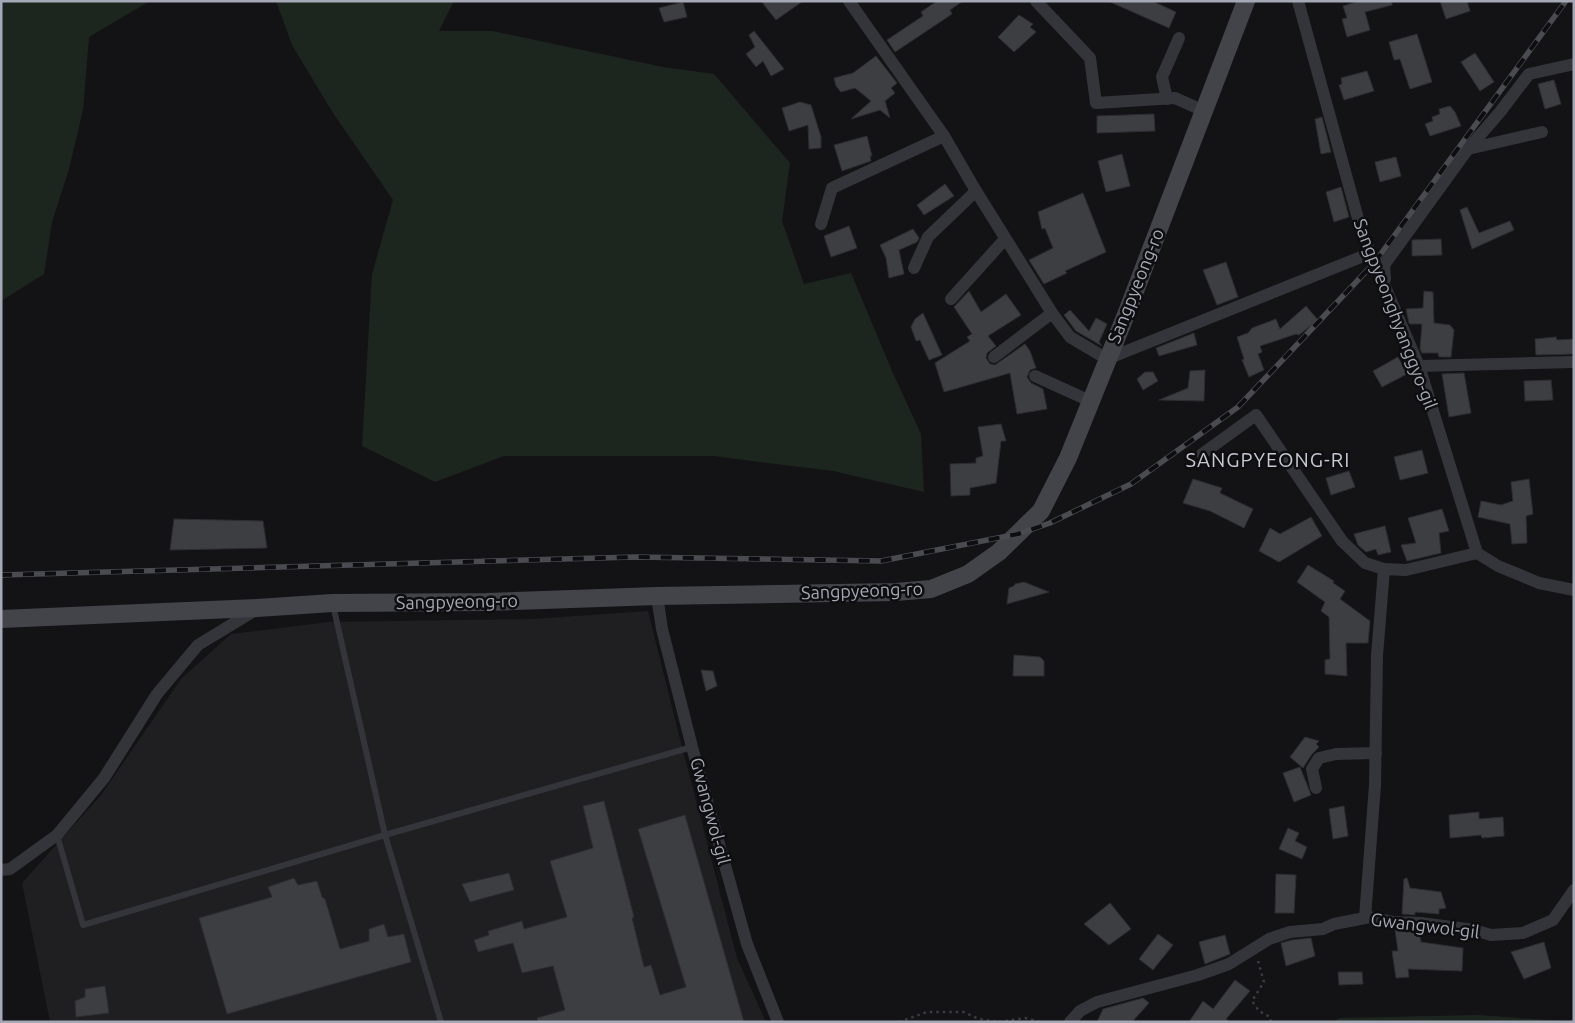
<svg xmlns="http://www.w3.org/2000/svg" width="1575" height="1023" font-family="Ubuntu,sans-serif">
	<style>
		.built { fill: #1f1f22 }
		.green { fill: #1d251f }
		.building { fill: #3d3e42; stroke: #2d2d31 }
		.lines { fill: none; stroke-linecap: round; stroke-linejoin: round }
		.path { stroke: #3a3c41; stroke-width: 2.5; stroke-dasharray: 2.5 4; stroke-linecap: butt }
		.lane { stroke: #34353a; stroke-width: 6 }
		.street { stroke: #34353a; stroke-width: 12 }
		.secondary { stroke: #42444a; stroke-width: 18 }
		.rail-casing { stroke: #494b51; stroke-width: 5.5 }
		.rail { stroke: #0e0e10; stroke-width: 4; stroke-dasharray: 11; stroke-linecap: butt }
		.labels { text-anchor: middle; stroke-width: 5; stroke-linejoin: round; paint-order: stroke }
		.street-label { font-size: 18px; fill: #a5a9b6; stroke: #0e0e10 }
		.quarter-label { font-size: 20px; letter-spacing: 1px; fill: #c6c8d2; stroke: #0e0e10 }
	</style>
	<rect width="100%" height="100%" fill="#131315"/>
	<path class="built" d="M648,611L680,739L737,958L766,1022H50L22,883L101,795L181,679L231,634L329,622L533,619Z"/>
	<g class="green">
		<path d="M1,1H150L89,37L83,110L69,169L52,222L44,274L1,301Z"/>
		<path d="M276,1H454L439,31H492L663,67L714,74L790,163L782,221L804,284L851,273L892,371L921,434L924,492L833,471L713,456H504L435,482L362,446L372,274L393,200L333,113L292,45Z"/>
		<path d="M1479,1015L1574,1022H1332L1340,1018Z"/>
	</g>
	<g class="building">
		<path d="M761,1H803L776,20Z"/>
		<path d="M937,1H963L950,10L952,14L895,52L887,40L923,16L921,12Z"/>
		<path d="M1108,1H1152L1176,12L1169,28Z"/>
		<path d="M1359,1H1392V5L1365,12L1370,30L1347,37L1342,19L1347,18L1343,6Z"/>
		<path d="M1440,1H1467L1470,11L1446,19Z"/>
		<path d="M683,2L687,17L664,22L659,8Z"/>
		<path d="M1019,15L1033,24L1030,27L1036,32L1014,52L998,37Z"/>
		<path d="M754,31L773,55L784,69L771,76L763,61L756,67L746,54L755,47L749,35Z"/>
		<path d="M1417,34L1432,82L1410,89L1400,59L1394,60L1389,42Z"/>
		<path d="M1475,53L1494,82L1480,91L1461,62Z"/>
		<path d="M876,56L897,83L891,88L895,93L885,101L890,118L880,110L851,119L871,101L855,88L841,92L836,86L834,78L853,73Z"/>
		<path d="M1367,71L1374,91L1344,100L1339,85L1342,84L1341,78Z"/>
		<path d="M1554,80L1561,104L1545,109L1538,84Z"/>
		<path d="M800,102L811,105L821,137V148L809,149L808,125L789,131L782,108Z"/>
		<path d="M1450,106L1455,112L1461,126L1430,136L1425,124L1433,121L1432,117L1440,114L1439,109Z"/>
		<path d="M1154,114L1155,131L1097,133V116Z"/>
		<path d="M1322,117L1331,152L1321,154L1315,119Z"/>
		<path d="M867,136L872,156H870L871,161L842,171L834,145Z"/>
		<path d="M1122,154L1130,186L1106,192L1098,161Z"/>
		<path d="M1396,157L1401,176L1380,182L1375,162Z"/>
		<path d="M945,184L954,196L924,215L917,205Z"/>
		<path d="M1341,187L1349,217L1334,222L1326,192Z"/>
		<path d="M1083,193L1106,252L1065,271L1067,273L1044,284L1029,260L1053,248L1045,228L1042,229L1038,212Z"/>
		<path d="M1467,207L1479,233L1510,221L1514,230L1472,249L1460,210Z"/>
		<path d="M849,226L857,248L831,257L824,236Z"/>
		<path d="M913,229L919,238L917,242L899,250L904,274L889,278L886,258L880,245Z"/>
		<path d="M1441,239L1442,255L1412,256V240Z"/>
		<path d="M1226,262L1238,297L1217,305L1203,270Z"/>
		<path d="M969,291L981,312L1006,294L1021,315L988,336L996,346L987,353L986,358L990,364L995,365L1025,344L1030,351L1036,368L1030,370L1027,377L1031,383L1043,389L1047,409L1017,414L1010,373L944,392L935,363L970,341L967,337L972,334L954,307Z"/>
		<path d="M1424,291L1433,292L1434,323L1450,325L1454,330L1451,357H1439L1438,353H1422L1420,349L1422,324H1410L1409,323L1406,309L1423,308Z"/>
		<path d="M1306,306L1318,320L1299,335L1296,334L1260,346L1262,352L1258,354L1264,370L1249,377L1242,360L1244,359L1237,337L1248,333L1252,328L1276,319L1280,329Z"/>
		<path d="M1070,310L1089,331L1096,318L1107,324L1099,342L1102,346L1076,331L1064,315Z"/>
		<path d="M923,313L942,355L929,360L920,340L916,341L911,327L915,319Z"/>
		<path d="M1194,333L1197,345L1159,356L1156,348Z"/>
		<path d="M1556,337L1557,340L1574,339V354L1536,355L1535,339Z"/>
		<path d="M1398,357L1407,374L1382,387L1373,371Z"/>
		<path d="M1205,370L1204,401L1159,400L1188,388L1190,371Z"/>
		<path d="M1145,372H1153L1158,381L1143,390L1137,379Z"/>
		<path d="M1464,373L1471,413L1449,417L1442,374Z"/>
		<path d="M1551,380L1553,400L1525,401L1524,381Z"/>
		<path d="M1001,424L1006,441H1001L996,483L970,488V495L951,496L950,464L976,463V458L983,456L978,427Z"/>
		<path d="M1422,450L1428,473L1400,480L1394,457Z"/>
		<path d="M1349,471L1355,487L1331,495L1326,478Z"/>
		<path d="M1193,479L1222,488L1220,493L1253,509L1244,528L1210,511L1183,503Z"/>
		<path d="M1529,479L1533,514L1526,516L1527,543L1512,544L1510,524L1478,517L1481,501L1501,505L1513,501L1511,482Z"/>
		<path d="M1442,509L1449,531L1439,533L1441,553L1407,561L1401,545L1416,543L1408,518Z"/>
		<path d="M1311,517L1322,536L1279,562L1259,551L1270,528L1280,534Z"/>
		<path d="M174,519L263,521L267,548L170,550Z"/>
		<path d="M1385,526L1391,552L1378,555L1376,549L1366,552L1358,545L1354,534Z"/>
		<path d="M1308,565L1334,581L1333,583L1345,591L1340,599L1370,621L1368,643H1346L1347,676L1325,674V660L1330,659L1329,617L1321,611L1325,602L1297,582Z"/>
		<path d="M1024,582L1049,592L1007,604L1009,588L1014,586L1015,584Z"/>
		<path d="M1014,655L1040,657L1044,661V676H1013Z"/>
		<path d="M701,670L713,671L717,686L706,691Z"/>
		<path d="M1305,737L1319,741L1316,744L1319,747L1312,754L1303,768L1290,757Z"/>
		<path d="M1300,767L1311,795L1294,802L1283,773Z"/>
		<path d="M604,801L634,917L632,918L644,967L651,965L660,995L686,987L638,829L685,815L744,1022H538L537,1018L565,1010L553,966L522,973L513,943L478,952L474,940L489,935L488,931L522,921L524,929L567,917L550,861L593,848L583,806Z"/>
		<path d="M1344,806L1348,836L1333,839L1329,809Z"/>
		<path d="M1479,812V819L1503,817L1504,836L1482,838L1481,835L1450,838L1449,815Z"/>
		<path d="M1288,828L1299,833L1295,841L1307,847L1302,859L1279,849Z"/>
		<path d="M509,873L514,890L470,902L462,884Z"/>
		<path d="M1276,874L1296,875L1294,913H1275Z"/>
		<path d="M294,878L298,885L317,881L322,897L325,899L340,949L369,941V929L384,924L388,937L404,934L411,962L227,1014L199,918L272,897L268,887Z"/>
		<path d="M1407,878L1410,888L1441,892L1446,908L1439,909V914L1415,912V915L1402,914L1404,879Z"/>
		<path d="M1110,903L1131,929L1109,945L1084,924Z"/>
		<path d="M1395,930L1419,931L1421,942L1463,948L1462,971L1408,969L1409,977L1396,978L1392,951H1398Z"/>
		<path d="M1158,934L1173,945L1153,970L1139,959Z"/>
		<path d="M1225,935L1230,954L1205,964L1199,942Z"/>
		<path d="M1311,938L1315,956L1286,966L1281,943L1292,940Z"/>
		<path d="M1544,942L1551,968L1524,979L1511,952Z"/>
		<path d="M1338,972H1362L1363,984L1339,985Z"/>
		<path d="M1235,980L1250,991L1226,1019L1230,1022H1189L1203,1001L1213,1009Z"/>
		<path d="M105,986L109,1013L76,1017L75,1001L85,997V989Z"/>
		<path d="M1143,998L1149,1003L1132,1022H1097L1103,1009Z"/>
	</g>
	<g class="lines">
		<g class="path">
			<path d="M1258,961L1264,982L1252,1001L1259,1011L1270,1017L1271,1022"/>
			<path d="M899,1022L927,1012H964L979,1019L998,1022"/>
			<path d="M999,1022L1025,1018L1041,1022"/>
		</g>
		<g class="lane">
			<path d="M333,605L385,835L441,1022"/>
			<path d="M57,835L83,925L385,835L692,747"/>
		</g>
		<g class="street">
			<path d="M849,1L944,136L976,191L1052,313L1070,337L1107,359L1371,253"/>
			<path d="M1036,1L1090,58L1096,103L1175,98L1204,111"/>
			<path d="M1298,1L1362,233L1419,366L1477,553L1498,566L1539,583L1574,590"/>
			<path d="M1167,99L1162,77L1179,38"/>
			<path d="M1468,149L1542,132"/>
			<path d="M821,224L832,188L944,136"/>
			<path d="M914,268L928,237L976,191"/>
			<path d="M1385,279L1384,265L1468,149L1500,112L1529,74L1574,64"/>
			<path d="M951,299L1005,239"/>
			<path d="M994,357L1052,313"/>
			<path d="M1419,366L1574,362"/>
			<path d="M1035,376L1090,401"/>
			<path d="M1202,454L1256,415L1342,541L1365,563L1384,569L1406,570L1477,553"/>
			<path d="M657,596L662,629L692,747L747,944L778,1022"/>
			<path d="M1316,788L1312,769L1319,758L1336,754L1376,753"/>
			<path d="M1,870L10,869L57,835L104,778L157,694L198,645L257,609"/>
			<path d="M1365,918L1375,785L1377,656L1384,569"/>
			<path d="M1070,1022L1080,1011L1097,1002L1198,975L1229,964L1269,939L1290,932L1323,929L1334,924L1370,917L1394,922L1421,923L1474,930L1491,935L1523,933L1553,920L1574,890"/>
		</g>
		<path class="secondary" d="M1,619L257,608L332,603L486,602L657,596L896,592L931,589L968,574L999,552L1041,511L1068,458L1127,312L1246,1"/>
		<g class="rail-casing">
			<path id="rail" d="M1,575L635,557L881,561L1018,534L1050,523L1131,484L1238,407L1375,262L1566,1"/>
		</g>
		<use href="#rail" class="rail"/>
	</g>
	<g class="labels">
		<g class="street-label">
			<text transform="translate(1136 286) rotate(-68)" y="6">Sangpyeong-ro</text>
			<text transform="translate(1395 314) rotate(69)" y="6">Sangpyeonghyanggyo-gil</text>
			<text transform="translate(862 591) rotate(-2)" y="6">Sangpyeong-ro</text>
			<text transform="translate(457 602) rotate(-1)" y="6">Sangpyeong-ro</text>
			<text transform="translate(710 811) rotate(75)" y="6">Gwangwol-gil</text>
			<text transform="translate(1425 926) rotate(7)" y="6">Gwangwol-gil</text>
		</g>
		<g class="quarter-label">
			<text x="1268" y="467">SANGPYEONG-RI</text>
		</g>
	</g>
	<rect width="1575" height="1023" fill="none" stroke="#a5a9b6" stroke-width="5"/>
</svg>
